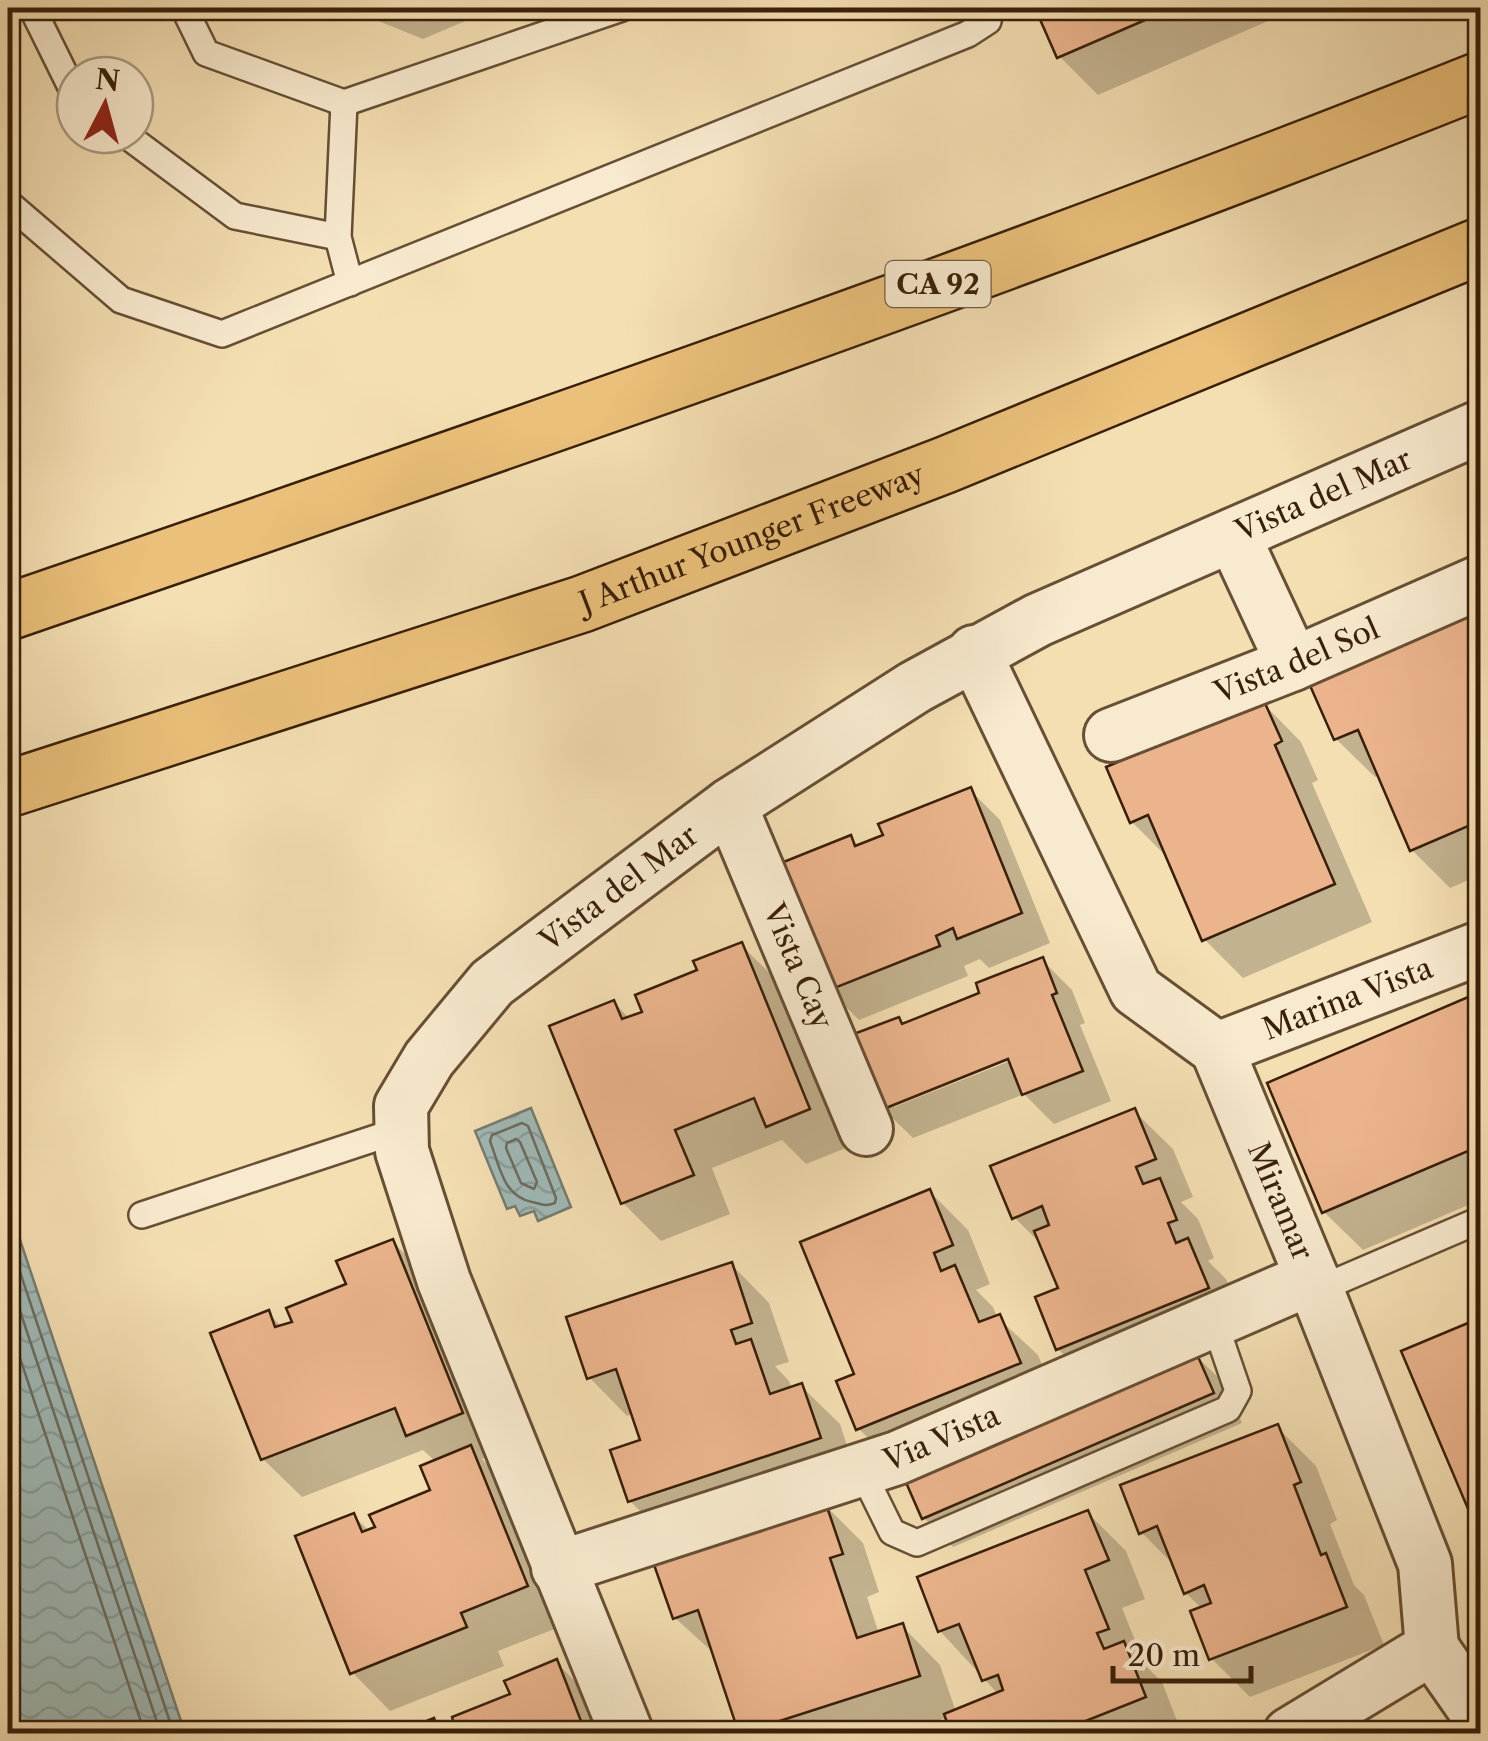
<svg xmlns="http://www.w3.org/2000/svg" width="1488" height="1741" font-family="'Libre Caslon Text',serif">
	<style>
		.water { fill: url(#water-waves); stroke: #767c71; stroke-width: 2.5 }
		.shadow { fill: #0003; fill-rule: evenodd }
		.lines { fill: none; stroke-linecap: round; stroke-linejoin: round }
		.shore { stroke: #6c6c60; stroke-width: 2.5 }
		.building { fill: #ebb48d; stroke: #381f09; stroke-width: 2.5 }
		.lane-casing { stroke: #674f34; stroke-width: 30 }
		.street-casing { stroke: #674f34; stroke-width: 58 }
		.highway-casing { stroke: #381f09; stroke-width: 60 }
		.lane { stroke: #f8eace; stroke-width: 25 }
		.street { stroke: #f8eace; stroke-width: 52 }
		.highway { stroke: #eac07a; stroke-width: 55 }
		.labels { text-anchor: middle; stroke-width: 8; stroke-linejoin: round; paint-order: stroke }
		.shield { fill: #f8eace; stroke: #725c44; stroke-width: 2.5 }
		.shield-label { font-size: 28px; font-weight: bold; fill: #381f09 }
		.street-label { font-size: 30px; fill: #381f09; stroke: #f8eace }
	</style>
	<defs>
		<pattern id="water-waves" width="16" height="10" patternUnits="userSpaceOnUse" patternTransform="scale(2.5)"><rect width="16" height="10" fill="#9fbab7"/><path d="M0 5q4-4 8 0t8 0" fill="none" stroke="#8a9f9c"/></pattern>
	</defs>
	<rect width="100%" height="100%" fill="#f4dfb3"/>
	<filter id="stains"><feTurbulence type="fractalNoise" baseFrequency=".002" numOctaves="4"/><feColorMatrix values="0 0 0 0 .2 0 0 0 0 .09 0 0 0 0 .02 0 0 0 .5 -.17"/></filter>
	<radialGradient id="worn" r=".72"><stop offset=".6" stop-color="#630" stop-opacity="0"/><stop offset="1" stop-color="#630" stop-opacity=".3"/></radialGradient>
	<g class="water">
		<path d="M531,1108L571,1207L538,1221L534,1211L520,1216L515,1206L507,1209L475,1131Z"/>
		<path d="M8,1204L185,1733H8Z"/>
	</g>
	<g class="shadow">
		<path d="M346,8H496L423,39Z"/>
		<path d="M1038,8H1298L1098,95L1060,57Z"/>
		<path d="M1469,616L1480,628V875L1450,888L1412,850L1380,775L1375,777L1336,739Z"/>
		<path d="M1263,703L1301,742L1318,780L1312,783L1372,922L1243,978L1204,939L1170,860L1132,822Z"/>
		<path d="M970,790L1000,820L1050,943L989,968L980,959L964,966L968,976L859,1020L829,990L851,838L860,847Z"/>
		<path d="M741,945L780,983L846,1148L806,1164L782,1140L712,1168L730,1214L661,1241L623,1203L614,1003L630,1019L645,1013Z"/>
		<path d="M1042,960L1072,990L1085,1023L1080,1025L1111,1101L1054,1124L1024,1094L913,1138L883,1109L898,1019L904,1025L982,994ZM1018,1052L1020,1057L894,1107V1102Z"/>
		<path d="M1480,994V1200L1363,1250L1324,1212L1270,1084Z"/>
		<path d="M1134,1111L1173,1149L1193,1197L1181,1202L1198,1219L1214,1258L1208,1261L1226,1279L1246,1327L1097,1387L1058,1349L1062,1289L1044,1247L1014,1217Z"/>
		<path d="M930,1192L968,1230L990,1284L976,1290L993,1307L997,1317L1038,1355L1057,1402L897,1467L858,1428L857,1375Z"/>
		<path d="M393,1242L431,1280L500,1451L482,1459L509,1486L565,1625L498,1651L504,1666L390,1711L352,1672L354,1516L370,1532L378,1529L433,1492L436,1462L423,1450L302,1497L263,1459L268,1313L283,1328L295,1323L349,1286Z"/>
		<path d="M731,1264L769,1303L789,1362L775,1366L789,1381L792,1389L801,1386L840,1424L857,1477L668,1539L630,1501L643,1441L634,1413L627,1416L589,1377Z"/>
		<path d="M1480,1320V1531L1405,1352Z"/>
		<path d="M1195,1355L1225,1384L1242,1423L953,1547L924,1518Z"/>
		<path d="M1277,1427L1316,1466L1337,1520L1330,1524L1354,1585L1364,1595L1384,1645L1250,1697L1212,1659L1202,1609L1186,1593L1175,1566L1141,1532Z"/>
		<path d="M824,1504L863,1543L879,1592L867,1597L879,1634L902,1626L940,1665L956,1712L999,1695L940,1631L1088,1513L1126,1551L1145,1599L1122,1608L1145,1665L1162,1682L1182,1734H954L948,1717L898,1734H742L716,1655L675,1618Z"/>
		<path d="M556,1662L594,1701L607,1734H461Z"/>
	</g>
	<g class="lines">
		<g class="shore">
			<path d="M522,1123L528,1126L556,1198L555,1203C544,1207 543,1204 532,1202C503,1196 500,1167 490,1141L492,1135Z"/>
			<path d="M516,1139L520,1142L537,1182L534,1189L521,1183L506,1148L507,1143Z"/>
			<path d="M8,1236L174,1734"/>
			<path d="M8,1275L161,1734"/>
			<path d="M8,1322L145,1734"/>
		</g>
	</g>
	<g class="building">
		<path d="M1035,8H1173L1057,58Z"/>
		<path d="M1469,613L1480,639V821L1410,851L1358,730L1334,740L1308,681Z"/>
		<path d="M1264,701L1282,741L1275,745L1335,884L1202,941L1148,815L1130,823L1106,767Z"/>
		<path d="M971,787L1022,913L957,939L953,928L936,936L940,946L827,991L776,865L851,835L855,846L883,835L878,824Z"/>
		<path d="M742,942L810,1109L766,1127L754,1098L675,1130L694,1175L621,1204L549,1026L614,1000L622,1019L642,1012L635,995L697,970L693,961Z"/>
		<path d="M1043,957L1057,993L1052,995L1083,1071L1022,1095L1008,1059L881,1110L851,1035L899,1017L902,1024L979,993L976,983Z"/>
		<path d="M1480,992V1146L1322,1213L1267,1083Z"/>
		<path d="M1135,1108L1156,1159L1136,1167L1143,1184L1160,1178L1177,1220L1168,1223L1176,1243L1188,1238L1209,1288L1056,1350L1035,1297L1058,1288L1034,1231L1049,1225L1042,1206L1012,1219L990,1166Z"/>
		<path d="M930,1189L953,1245L934,1253L941,1271L955,1265L979,1322L1000,1314L1021,1363L856,1430L836,1381L854,1374L800,1242Z"/>
		<path d="M393,1239L463,1413L406,1436L395,1408L261,1460L210,1333L269,1310L275,1327L292,1322L286,1308L346,1284L336,1261Z"/>
		<path d="M732,1262L752,1323L731,1330L736,1344L751,1339L770,1394L802,1383L821,1438L628,1502L610,1450L640,1440L616,1369L587,1379L566,1317Z"/>
		<path d="M1480,1318V1537L1401,1351Z"/>
		<path d="M1196,1352L1214,1393L922,1519L904,1478Z"/>
		<path d="M1278,1424L1301,1482L1294,1485L1321,1555L1326,1553L1347,1607L1209,1660L1190,1611L1211,1603L1204,1585L1184,1594L1157,1526L1139,1534L1120,1485Z"/>
		<path d="M471,1445L528,1586L461,1613L467,1627L350,1674L295,1536L354,1513L362,1532L375,1527L369,1515L430,1490L420,1466Z"/>
		<path d="M825,1501L843,1554L830,1558L857,1638L903,1623L920,1676L739,1734L698,1610L673,1619L652,1559Z"/>
		<path d="M1088,1510L1109,1560L1085,1570L1109,1629L1097,1633L1104,1649L1124,1641L1146,1697L1053,1734H951L944,1714L1003,1690L998,1675L982,1681L959,1624L938,1632L917,1577Z"/>
		<path d="M557,1659L586,1734H457L452,1717L510,1694L504,1681Z"/>
		<path d="M434,1718L440,1734H395Z"/>
	</g>
	<g class="lines">
		<g class="lane-casing">
			<g id="lane">
				<path d="M32,8L75,95"/>
				<path d="M184,8L206,53L344,103L622,8"/>
				<path d="M344,103L338,237L350,283"/>
				<path d="M126,135L235,216L338,237"/>
				<path d="M8,203L121,300L222,334L968,34L988,21L991,8"/>
				<path d="M142,1215L400,1130"/>
				<path d="M1317,1290L1480,1220"/>
				<path d="M861,1469L892,1532L917,1543L1228,1409L1238,1391L1214,1321"/>
			</g>
		</g>
		<g class="street-casing">
			<g id="street">
				<path d="M1233,535L1293,664"/>
				<path id="s1" d="M974,652L1136,990L1217,1049L1312,1278L1425,1564L1432,1648L1290,1734"/>
				<path id="s2" d="M1111,735L1293,664L1480,582"/>
				<path id="s3" d="M730,805L866,1129"/>
				<path id="s4" d="M1217,1049L1480,948"/>
				<path id="s5" d="M558,1568L897,1458L1312,1278"/>
				<path d="M1432,1648L1480,1717"/>
				<path id="s6" d="M627,1734L444,1281L402,1151L401,1106L429,1059L492,983L730,805L915,687L1038,620L1480,427"/>
			</g>
		</g>
		<g class="highway-casing">
			<g id="highway">
				<path d="M8,612C501,443 996,273 1480,80"/>
				<path id="s7" d="M8,789L582,604L945,465L1480,246"/>
			</g>
		</g>
		<use href="#lane" class="lane"/>
		<use href="#street" class="street"/>
		<use href="#highway" class="highway"/>
	</g>
	<g class="labels">
		<rect class="shield" x="885.5" y="261" width="105" height="46" rx="8"/>
		<g class="shield-label">
			<text x="938" y="294">CA 92</text>
		</g>
		<g class="street-label">
			<text dy="10" stroke="none"><textPath href="#s6" startOffset="1792">Vista del Mar</textPath></text>
			<text dy="10" stroke="none"><textPath href="#s7" startOffset="785">J Arthur Younger Freeway</textPath></text>
			<text dy="10" stroke="none"><textPath href="#s2" startOffset="200">Vista del Sol</textPath></text>
			<text dy="10" stroke="none"><textPath href="#s6" startOffset="982">Vista del Mar</textPath></text>
			<text dy="10" stroke="none"><textPath href="#s3" startOffset="175">Vista Cay</textPath></text>
			<text dy="10" stroke="none"><textPath href="#s4" startOffset="140">Marina Vista</textPath></text>
			<text dy="10" stroke="none"><textPath href="#s1" startOffset="640">Miramar</textPath></text>
			<text dy="10" stroke="none"><textPath href="#s5" startOffset="405">Via Vista</textPath></text>
		</g>
	</g>
	<rect width="1488" height="1741" fill="none" stroke="#f4dfb3" stroke-width="40"/>
	<rect x="10" y="10" width="1468" height="1721" fill="none" stroke="#381f09" stroke-width="5"/>
	<rect x="20" y="20" width="1448" height="1701" fill="none" stroke="#381f09" stroke-width="2.5"/>
	<g transform="translate(105 105) rotate(6)"><circle r="48" fill="#f8eace" stroke="#ab997f" stroke-width="2.5"/>
	<path d="M0-8L18 38L0 25L-18 38Z" fill="#8f2418"/>
	<text y="-15" font-size="28" font-weight="bold" text-anchor="middle" fill="#381f09">N</text>
	</g>
	<path d="M1113 1666v15h138v-15" fill="none" stroke="#381f09" stroke-width="5"/>
	<text x="1128" y="1666" font-size="30" fill="#381f09" stroke="#f8eace" stroke-width="8" paint-order="stroke">20 m</text>
	<rect width="100%" height="100%" filter="url(#stains)"/>
	<rect width="100%" height="100%" fill="url(#worn)"/>
</svg>
